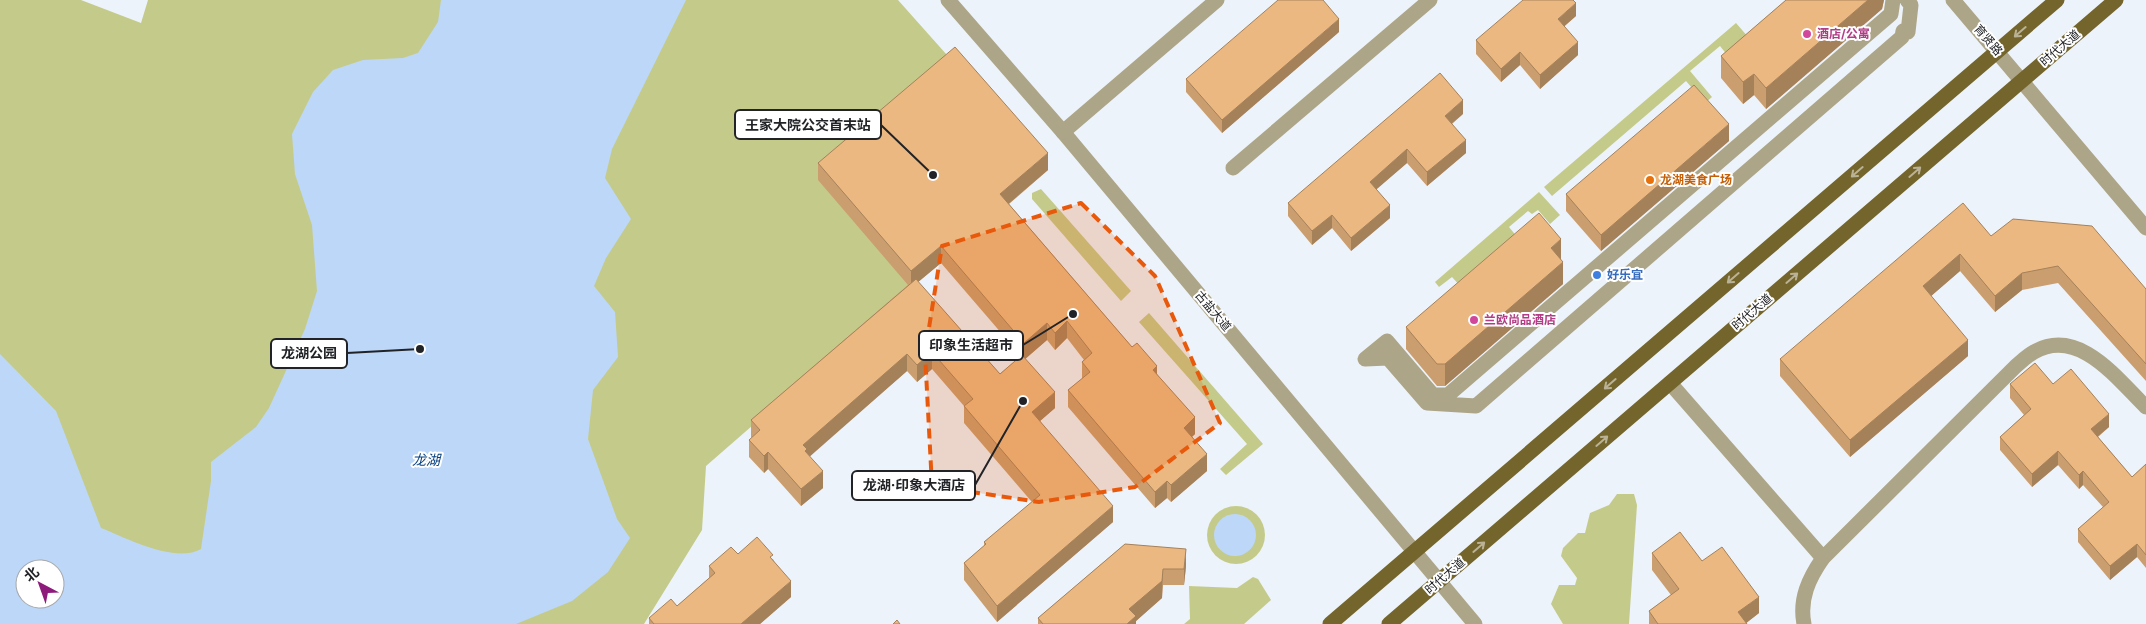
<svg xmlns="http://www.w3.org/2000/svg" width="2146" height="624" font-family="Inter,'Noto Sans SC',sans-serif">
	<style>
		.green { fill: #c4cb8a; fill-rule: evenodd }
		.water { fill: #bdd7f9; fill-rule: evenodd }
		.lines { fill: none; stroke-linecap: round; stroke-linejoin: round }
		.minor { stroke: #ada588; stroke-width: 15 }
		.major { stroke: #74652c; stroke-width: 15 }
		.wall { fill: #cb9e6f; fill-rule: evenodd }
		.shaded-wall { fill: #a5815a }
		.building { fill: #ecb881; stroke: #a5815a }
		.oneway { stroke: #bab296 }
		.marked { fill: #e8590c; fill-opacity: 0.2; stroke: #e8590c; stroke-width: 4; stroke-dasharray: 10 6; stroke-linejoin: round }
		.hotel-dot { fill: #d1479c; stroke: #fff; stroke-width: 2 }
		.food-dot { fill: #e8710a; stroke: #fff; stroke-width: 2 }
		.shop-dot { fill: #3f7fe0; stroke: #fff; stroke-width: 2 }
		.labels { text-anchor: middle; stroke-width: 4; stroke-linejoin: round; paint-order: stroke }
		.hotel-label { font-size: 12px; font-weight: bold; fill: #b23c85; stroke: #fff; text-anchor: start }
		.street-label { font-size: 12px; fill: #212326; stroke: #fff }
		.food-label { font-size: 12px; font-weight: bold; fill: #c56008; stroke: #fff; text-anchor: start }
		.shop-label { font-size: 12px; font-weight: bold; fill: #366cbe; stroke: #fff; text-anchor: start }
		.water-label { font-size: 14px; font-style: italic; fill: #054081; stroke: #fff }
		.leader { fill: none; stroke: #212326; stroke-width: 2 }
		.callout-dot { fill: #212326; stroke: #fff; stroke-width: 2 }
		.callout { fill: #fff; stroke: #212326; stroke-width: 2 }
		.callout-label { font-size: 14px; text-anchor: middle; font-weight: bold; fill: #212326 }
	</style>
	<rect width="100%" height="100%" fill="#edf3fa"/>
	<g class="green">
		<path d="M0,0H81L141,23L148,0H898L955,64L912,287L706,466L702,530L644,624H0ZM25,569H55V599H25Z"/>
		<path d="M1736,23L1749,38L1728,56L1720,46L1690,71L1712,97L1705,103L1686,81L1552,196L1544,187Z"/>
		<path d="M1041,189L1131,291L1121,301L1032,199V193Z"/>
		<path d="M1539,192L1560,215L1550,224L1538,210L1532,214L1528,211L1509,227L1518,238L1461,287L1452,277L1439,287L1435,282Z"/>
		<path d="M1149,313L1263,444L1226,475L1220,469L1247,444L1139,322Z"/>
		<path d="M1617,494H1634L1637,505L1629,624H1563L1551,604L1559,585H1575L1577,578L1561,556L1563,548L1578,533H1585L1590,513L1609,505Z"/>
		<circle cx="1236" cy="535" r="29"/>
		<path d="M1253,577L1258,579L1271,600L1244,624H1184L1190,619L1189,586L1237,588Z"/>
	</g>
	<g class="water">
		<path d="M441,0H686L612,149L605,178L631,219L606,258L594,286L615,312L618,357L593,390L588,439L617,519L630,538L608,572L572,601L516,624H0V354L56,411L101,528C126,538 176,564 201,549L211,481V462L256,427L269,408L305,329L317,291L312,225L295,174L292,134L313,92L333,70L363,60L403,58L418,53L438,22ZM25,569H55V599H25Z"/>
		<circle cx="1235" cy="535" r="21"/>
	</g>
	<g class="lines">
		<g class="minor">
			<path d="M948,0L1063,132L1475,624"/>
			<path d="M1893,0L1891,14L1448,395H1433L1387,341L1365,359L1388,358L1427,403L1476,406L1902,37L1903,31L1908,32L1911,5L1907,0"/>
			<path d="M1953,0L2146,228"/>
			<path d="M1063,132L1217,0"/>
			<path d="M1233,168L1430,0"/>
			<path d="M1670,383L1823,558"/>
			<path d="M1804,624C1799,599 1809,578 1823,558L2016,366C2022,361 2028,355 2034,352C2079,326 2118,380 2146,407"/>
		</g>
		<g class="major">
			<path d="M1330,624L2057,0"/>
			<path d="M1389,624L2116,0"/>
		</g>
	</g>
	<g class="wall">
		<path d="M1786,0H1884L1882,9L1766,109L1754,95L1743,104L1721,78V56Z"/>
		<path d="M1576,16L1564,26L1578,55L1540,89L1520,65L1501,82L1476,54V40Z"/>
		<path d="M1339,32L1222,133L1186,92V79Z"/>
		<path d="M1463,114L1452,124L1466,153L1427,186L1407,163L1376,189L1390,218L1351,251L1332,228L1312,245L1288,216V203Z"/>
		<path d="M1729,141L1601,251L1566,211V194Z"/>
		<path d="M818,163L1048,170L1009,204L1132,347L1157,374L1195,434L1192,437L1207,471L1171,502L1167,498L1155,508L1068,407V390L1082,379V362L1084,360L1067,338L1055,350L1047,340L1025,359L1055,408L1040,421L1113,522L997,622L964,580V563L984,546V542L1032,502L964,423V406L932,369L917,382L907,371L809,456L823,488L801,506L768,469L764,473L749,457V440L752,438L751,437V420L908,285L818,180ZM941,263L1021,356L1000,374L918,282Z"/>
		<path d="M1991,236L2146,289V381L2058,283L2022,290L1995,312L1960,271L1931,296L1968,356L1850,457L1780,376V359Z"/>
		<path d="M1561,260L1563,284L1445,386H1437L1406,349V327Z"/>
		<path d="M2010,384H2053L2109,427L2098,437L2132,477L2146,464V568L2137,557L2110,580L2078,542V529L2103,507L2083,485L2079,489L2058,465L2032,487L2000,450V437L2024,415L2010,398Z"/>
		<path d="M1125,544L1186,566L1184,585H1163L1162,598L1136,621V624H1038V618Z"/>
		<path d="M1652,553L1702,561L1759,613L1746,623L1747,624H1649V611L1671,595L1652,570Z"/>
		<path d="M738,554L773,559L791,597L760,624H649V618L677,606L709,578V566Z"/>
	</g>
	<g class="shaded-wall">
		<path d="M1868,0H1884L1882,9L1766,109V88Z"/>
		<path d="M1576,3V16L1558,32V19Z"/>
		<path d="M1339,19V32L1222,133V120Z"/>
		<path d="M1578,42V55L1540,89V75Z"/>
		<path d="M1520,52V65L1501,82V69Z"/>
		<path d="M1754,74V95L1743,104V82Z"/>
		<path d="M1463,100V114L1445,129V116Z"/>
		<path d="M1729,124V141L1601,251V235Z"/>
		<path d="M1466,140V153L1427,186V172Z"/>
		<path d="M1407,149V163L1370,195V182Z"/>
		<path d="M1048,153V170L1000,211V194Z"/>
		<path d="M1390,205V218L1351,251V238Z"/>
		<path d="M1332,215V228L1312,245V231Z"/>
		<path d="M1561,239V261L1551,248Z"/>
		<path d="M941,246V263L911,288V271Z"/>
		<path d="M1960,254V271L1923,303V286Z"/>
		<path d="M1563,262V284L1445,386V364Z"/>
		<path d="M2022,273V290L1995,312V296Z"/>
		<path d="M1067,321V338L1055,350V333Z"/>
		<path d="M1047,323V340L1024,360V343Z"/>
		<path d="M1968,340V356L1850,457V440Z"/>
		<path d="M932,352V369L917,382V365Z"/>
		<path d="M907,354V371L807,459L803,445Z"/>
		<path d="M1157,366V383L1153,370Z"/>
		<path d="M1055,392V408L1032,428V412Z"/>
		<path d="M2109,414V427L2091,442V429Z"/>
		<path d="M1195,417V434L1184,444V428Z"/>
		<path d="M2058,451V465L2032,487V474Z"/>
		<path d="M768,452V469L764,473V456Z"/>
		<path d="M1207,454V471L1171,502V485Z"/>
		<path d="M823,471V488L801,506V489Z"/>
		<path d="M2083,471V485L2079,489V475Z"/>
		<path d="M1167,481V498L1155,508V492Z"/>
		<path d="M1113,506V522L997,622V606Z"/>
		<path d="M2137,544V557L2110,580V566Z"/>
		<path d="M1186,549V566L1184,585V569Z"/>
		<path d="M1163,569L1162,598L1136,621V624H1127L1129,609Z"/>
		<path d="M791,581V597L760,624H741Z"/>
		<path d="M1759,597V613L1745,624L1738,612Z"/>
	</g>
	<g class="building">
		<path d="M1278,0H1323L1339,19L1222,120L1186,79Z"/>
		<path d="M1523,0H1573L1576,3L1558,19L1578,42L1540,75L1520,52L1501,69L1476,40Z"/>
		<path d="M1786,0H1868L1766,88L1754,74L1743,82L1721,56Z"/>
		<path d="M955,47L1048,153L1000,194L1132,347L1137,343L1157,366L1153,370L1195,417L1184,428L1207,454L1171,485L1167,481L1155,492L1068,390L1090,372L1082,362L1092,353L1067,321L1055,333L1047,323L1024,343L941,246L911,271L818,163Z"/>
		<path d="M1440,73L1463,100L1445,116L1466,140L1427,172L1407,149L1370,182L1390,205L1351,238L1332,215L1312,231L1288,203Z"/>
		<path d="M1694,85L1729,124L1601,235L1566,194Z"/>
		<path d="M1963,203L1991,236L2013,219L2092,226L2146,289V364L2058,266L2022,273L1995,296L1960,254L1923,286L1968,340L1850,440L1780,359Z"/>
		<path d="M1539,213L1561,239L1551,248L1563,262L1445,364H1437L1406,327Z"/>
		<path d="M916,279L1000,374L1022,355L1055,392L1032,412L1113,506L997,606L964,563L986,544L984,542L1040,495L964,406L973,399L932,352L917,365L907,354L803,445L807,449L805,451L823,471L801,489L768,452L764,456L749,440L760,430L751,420Z"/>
		<path d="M2035,363L2053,384L2071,369L2109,414L2091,429L2132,477L2146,464V555L2137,544L2110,566L2078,529L2109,502L2083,471L2079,475L2058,451L2032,474L2000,437L2031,409L2010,384Z"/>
		<path d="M1680,532L1702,561L1722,547L1759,597L1738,612L1747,624H1658L1649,611L1679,589L1652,553Z"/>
		<path d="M757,537L773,555L770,557L791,581L741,624H654L649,618L671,599L677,606L715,573L709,566L731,547L738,554Z"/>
		<path d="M1125,544L1186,549L1184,569H1163L1162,581L1129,609L1136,616L1127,624H1043L1038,618Z"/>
		<path d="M897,620L900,624H893Z"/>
	</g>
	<defs><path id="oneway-shaft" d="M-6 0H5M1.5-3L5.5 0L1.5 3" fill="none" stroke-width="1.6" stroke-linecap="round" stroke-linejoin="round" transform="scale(1.25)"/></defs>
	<g class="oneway">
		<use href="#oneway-shaft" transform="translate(2020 32) rotate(139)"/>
		<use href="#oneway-shaft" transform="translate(1857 172) rotate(139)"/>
		<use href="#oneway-shaft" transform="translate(1915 172) rotate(-41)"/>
		<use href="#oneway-shaft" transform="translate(1733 278) rotate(139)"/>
		<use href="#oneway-shaft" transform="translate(1792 278) rotate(-41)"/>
		<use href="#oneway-shaft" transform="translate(1610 384) rotate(139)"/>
		<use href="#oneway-shaft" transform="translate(1602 441) rotate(-41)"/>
		<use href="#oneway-shaft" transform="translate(1479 547) rotate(-41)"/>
	</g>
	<path class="marked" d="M1081,203L1155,276L1220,423L1135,487L1039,502L932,486L925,353L942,246Z"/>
	<g class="hotel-dot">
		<circle cx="1807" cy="34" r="5"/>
		<circle cx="1474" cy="320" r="5"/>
	</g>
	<circle class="food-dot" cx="1650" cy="180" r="5"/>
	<circle class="shop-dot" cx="1597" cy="275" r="5"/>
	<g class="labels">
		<g class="hotel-label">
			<text x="1817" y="38">酒店/公寓</text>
			<text x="1484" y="324">兰欧尚品酒店</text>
		</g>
		<g class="street-label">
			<text transform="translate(1988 40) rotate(49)" y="4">育贤路</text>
			<text transform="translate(2060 48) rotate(-41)" y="4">时代大道</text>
			<text transform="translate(1213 311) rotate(50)" y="4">古盐大道</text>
			<text transform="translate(1752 312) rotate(-41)" y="4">时代大道</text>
			<text transform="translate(1445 576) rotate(-41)" y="4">时代大道</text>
		</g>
		<g class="food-label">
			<text x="1660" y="184">龙湖美食广场</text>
		</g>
		<g class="shop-label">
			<text x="1607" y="279">好乐宜</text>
		</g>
		<g class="water-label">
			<text x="426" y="465">龙湖</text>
		</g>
	</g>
	<path class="leader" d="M933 175L881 125M1073 314L1023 345M420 349L347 353M1023 401L975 485"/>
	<g class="callout-dot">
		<circle cx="933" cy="175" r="5"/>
		<circle cx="1073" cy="314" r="5"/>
		<circle cx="420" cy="349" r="5"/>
		<circle cx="1023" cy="401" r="5"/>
	</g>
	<g class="callout">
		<rect x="735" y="110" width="146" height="29" rx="5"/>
		<rect x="919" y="331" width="104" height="29" rx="5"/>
		<rect x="271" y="339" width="76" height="29" rx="5"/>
		<rect x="852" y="471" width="123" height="29" rx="5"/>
	</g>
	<g class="callout-label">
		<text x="808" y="130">王家大院公交首末站</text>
		<text x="971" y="350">印象生活超市</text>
		<text x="309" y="358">龙湖公园</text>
		<text x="914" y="490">龙湖·印象大酒店</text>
	</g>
	<g transform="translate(40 584) rotate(319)"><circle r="24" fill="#ffffff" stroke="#a6a7a8"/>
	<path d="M0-4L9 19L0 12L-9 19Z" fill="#8e1b7c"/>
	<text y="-8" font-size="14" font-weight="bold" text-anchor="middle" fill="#212326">北</text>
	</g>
</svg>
